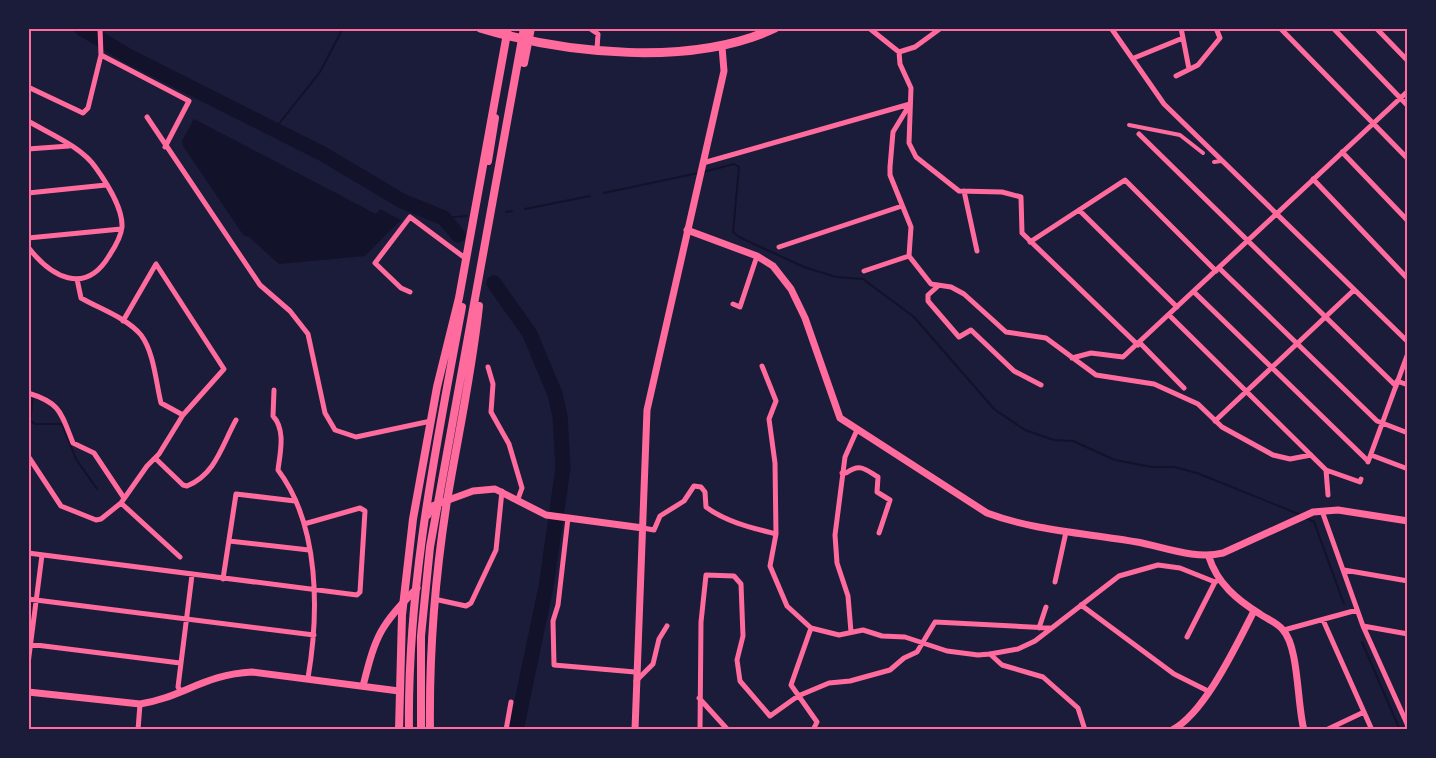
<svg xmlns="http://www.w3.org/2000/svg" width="1436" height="758" font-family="Overpass,sans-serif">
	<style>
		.water { fill: #12122b }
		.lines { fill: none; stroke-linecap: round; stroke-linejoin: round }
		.stream { stroke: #12122b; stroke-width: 2 }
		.river { stroke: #12122b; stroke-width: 15 }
		.pedestrian { stroke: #ff6b9d; stroke-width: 4 }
		.minor { stroke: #ff6b9d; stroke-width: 5 }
		.tertiary { stroke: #ff6b9d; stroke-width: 7 }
		.primary { stroke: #ff6b9d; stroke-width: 8 }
		.trunk { stroke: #ff6b9d; stroke-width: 9 }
		.neatline { fill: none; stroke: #ff6b9d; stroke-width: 2 }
	</style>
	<rect width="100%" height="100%" fill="#1b1b3a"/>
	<path class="water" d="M194,119l182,95 4,-5 21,11 -36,36 -86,8 -30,-27 -5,-1 -61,-90 -1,-5z"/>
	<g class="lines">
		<path class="stream" d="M274,130l46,-58 23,-44
			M703,172l31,-8 5,3 -6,65 6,5 65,30 32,10 27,2 51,38 80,92 31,21 29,10 19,1 42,19 37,7h22l23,6 104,42
			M604,193l94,-20
			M525,209l65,-13
			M506,212l6,-1
			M444,218l23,-2
			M28,396l5,1 -3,23 5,4h27l14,35 21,30
			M1306,518l8,4 30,82
			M1362,642l38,88"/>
		<path class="river" d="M81,28l49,29 193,97 79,47 42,17 14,17
			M494,283l36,51 25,60 5,22 3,52 -17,119 -30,143"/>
		<path class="pedestrian" d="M1129,125l51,10 23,18
			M1214,162l7,-1"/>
		<path class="minor" d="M589,28l9,6 -1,15
			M869,28l30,24 1,12 11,24 -2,55 7,14 43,34 43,1 19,5 1,36 116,112
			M1111,28l53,76 244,238
			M1280,28l128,131
			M1333,28l75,78
			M1376,28l32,33
			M1183,38l6,31
			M899,52l16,-5 26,-19
			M101,55l88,46 -24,46
			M1134,58l49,-20 -2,-10
			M1176,76l22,-11 22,-27 -4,-10
			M28,87l55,26 5,-5 13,-53 -1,-27
			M910,104l-17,28 -3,35v8l21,52 -2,29 22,28 20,3 13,7 42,38 40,6 50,37 58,9 44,20 24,23 51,28 17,4 21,-4
			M147,117l113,168 30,26 18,23 17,79 10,17 21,7 75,-16
			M28,121c22,13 54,26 68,47 10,14 27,41 26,59 -1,10 -7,20 -13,29 -24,40 -58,21 -81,-9
			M1139,134l257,252
			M28,149l41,-3
			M1342,152l66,69
			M703,163l207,-59
			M1313,179l95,100
			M964,191l13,60
			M28,193l78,-8
			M1079,210l98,97
			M28,238l93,-9
			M1030,242l95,-62 91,91
			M779,247l123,-41
			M1219,268l158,153 31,12
			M864,271l45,-15
			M77,279l4,19c19,11 46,20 60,37 13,17 15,48 20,68l22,12
			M937,287l-9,8v6l31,36 12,-7 43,41 27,14
			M410,292l-9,-4 -26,-25 35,-46 55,41
			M1194,292l174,169
			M733,304l7,3 17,-51
			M1169,315l157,155 2,25
			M1140,343l44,45
			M1072,358l19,-5 32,4 285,-266
			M762,366l14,35 -7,18 6,44 1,71 -6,32 17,40 24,22 28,7 24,-5 19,6 23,1 42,14 31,4 12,-1 28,-5 17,-8 84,-65 39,-11 22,3 35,14 4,-2
			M488,367l5,17 -2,28 18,32 13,44 -4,11
			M1397,381l11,4
			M274,390l-1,26c13,14 7,37 5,54 42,56 41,143 30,208
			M28,393c33,10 33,20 45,50l21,10 30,45
			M1215,421l139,-131
			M1371,455l37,14
			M28,456l33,50 35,14 5,-1 20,-16 26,-37 12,-12 24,-39 41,-46 -68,-105 -33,57
			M155,458l28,27 4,1c29,-12 35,-41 49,-66
			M1368,462l40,-109
			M1326,470l34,12 1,-3
			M842,473h4c14,-10 19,-4 32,4l-1,15 13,8 -11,33
			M121,503l59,54
			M1322,511l41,115 45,8
			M568,518l-10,87 -5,16 1,44 81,7
			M643,528l11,2 6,-14 24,-15 10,-15 7,1 4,5 1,15c20,15 47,21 70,27
			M229,541l80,9
			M28,553l329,42 3,-3 5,-81 -5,-3 -56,16
			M1344,570l64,11
			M223,579l13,-85 59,7
			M1055,582l11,-50
			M28,599l286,36
			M434,599l32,7 5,-3 25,-53 6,-59
			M1081,605l93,69 34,17
			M1323,620l49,110
			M1363,626l45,100
			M811,628l-20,57 26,37 -4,8
			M1039,628l7,-21
			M1284,630l73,-20
			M851,632l-3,-36 -11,-33 -2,-28 10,-78 12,-27
			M1187,637l28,-55
			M28,644l152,19
			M990,654l12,11 41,12 35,31 7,22
			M28,664l14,-109
			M636,681l17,-17 6,-25 8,-13
			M180,690l-2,-3 14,-112
			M699,698l29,32
			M138,730l2,-26
			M506,730l5,-28
			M700,730l1,-108 5,-47 28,1 7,8 2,52 -6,24 3,21 30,35 28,-20 31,-13 21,-2 40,-11 14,-12 13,-6 18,-30 115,6
			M1326,730l38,-18"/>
		<path class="tertiary" d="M687,230l70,26 16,10 18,23 14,29 35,100 147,95c48,18 99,20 150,29 27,5 58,18 86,11l90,-41 25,-2 70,11
			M428,515l4,-9 41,-15 22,-2 51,26 97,13
			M1209,557c8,26 28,43 51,57 7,5 18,9 23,16 16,17 14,75 21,100
			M363,686c13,-52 17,-60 54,-98
			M28,692l112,12c41,-6 65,-30 112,-32l147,19
			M635,730l12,-320 77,-339 -2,-24
			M1172,730c33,-17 65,-86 82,-119"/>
		<path class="primary" d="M524,63l7,-35
			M488,161l7,-43
			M399,730l3,-115 11,-96 24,-132 22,-89 49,-270
			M409,730c-2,-144 27,-283 53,-423
			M421,730v-94l9,-89 94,-519
			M430,730c-1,-77 5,-153 17,-229 11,-65 25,-129 32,-195"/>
		<path class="trunk" d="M480,28c86,26 212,39 295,0"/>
	</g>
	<rect width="1436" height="758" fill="none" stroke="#1b1b3a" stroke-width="60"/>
	<rect x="30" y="30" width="1376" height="698" class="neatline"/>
</svg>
